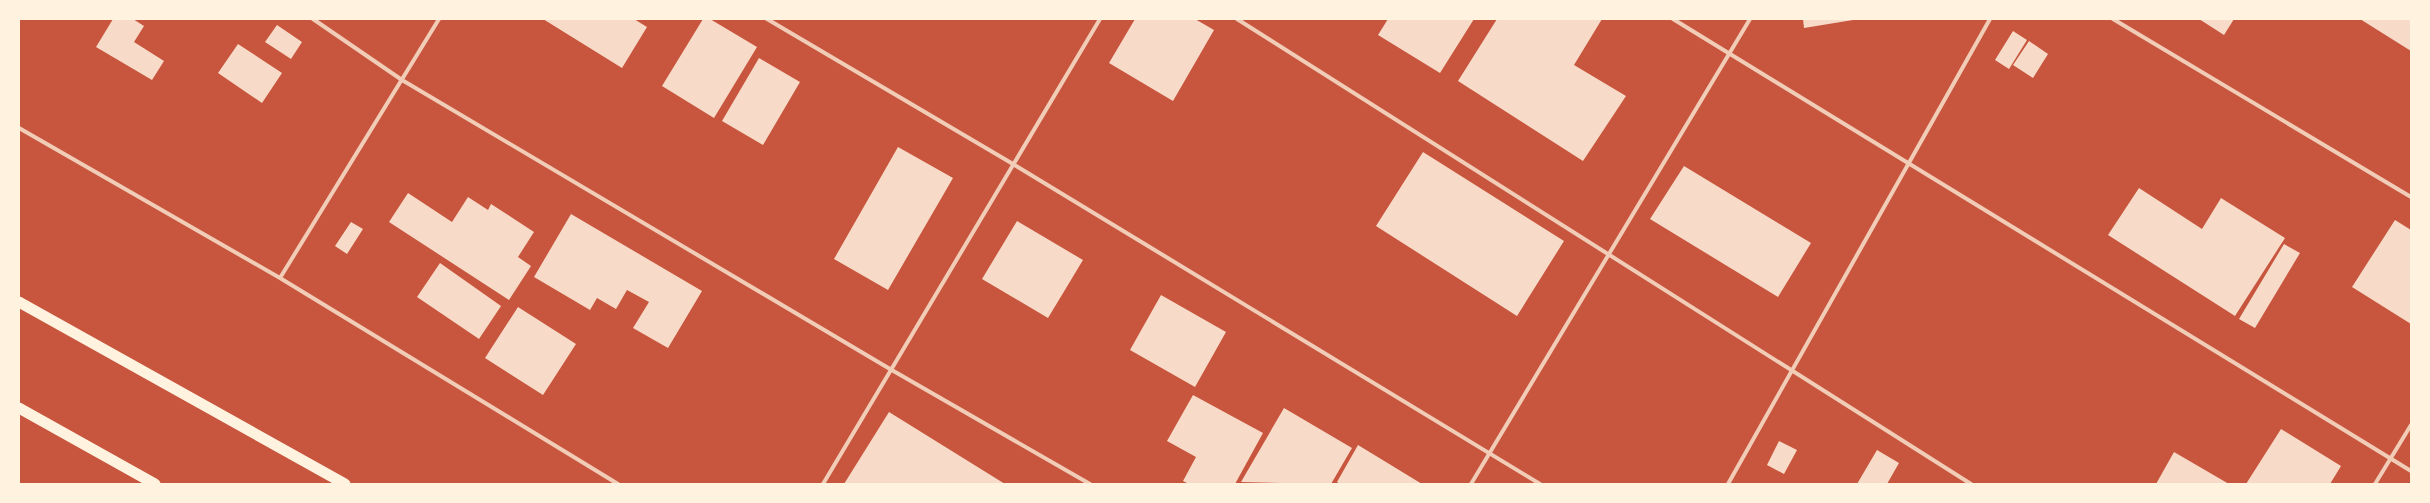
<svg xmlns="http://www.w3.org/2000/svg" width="2430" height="503" font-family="Poppins,sans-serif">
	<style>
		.building { fill: #f7dbc8 }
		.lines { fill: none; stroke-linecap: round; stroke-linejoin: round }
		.minor { stroke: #f1ccb7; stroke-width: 4 }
		.trunk { stroke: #fff3e0; stroke-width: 11 }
	</style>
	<rect width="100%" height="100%" fill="#c8553d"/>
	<path class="building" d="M113,19h20l11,7 -10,16 30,19 -12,19 -56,-33z
		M543,19h91l13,8 -25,41z
		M703,19h7l47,28 -43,71 -52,-32z
		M1135,19h60l19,11 -41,71 -64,-38z
		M1388,19h86l-34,54 -62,-38z
		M1497,19h105l-28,46 52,31 -43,65 -125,-80z
		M1803,19h50v1l-49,8z
		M2199,19h35l-10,16z
		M2360,19h51v32z
		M277,25l25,17 -11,17 -26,-17z
		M2013,31l14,9 -18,29 -14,-9z
		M2029,41l19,13 -15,24 -20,-13z
		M238,44l44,29 -20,30 -44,-30z
		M759,58l41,24 -37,63 -41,-24z
		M898,147l55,31 -65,112 -54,-31z
		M1423,152l141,89 -47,75 -141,-90z
		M1684,166l127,77 -33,54 -128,-78z
		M2139,188l63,41 19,-31 64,40 -50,78 -127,-81z
		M408,193l44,29 16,-25 20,13 3,-6 43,28 -16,25 13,9 -22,34 -120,-78z
		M571,214l131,77 -34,57 -35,-20 16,-26 -22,-12 -11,19 -19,-11 -7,12 -56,-33z
		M2395,220l16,10v94l-59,-37z
		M1017,221l66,39 -35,58 -66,-39z
		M351,222l12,7 -16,25 -12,-8z
		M2284,244l16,9 -45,75 -16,-9z
		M440,263l61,43 -22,33 -62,-42z
		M1161,295l65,37 -31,55 -65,-37z
		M518,307l58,37 -33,51 -58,-37z
		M1193,395l70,38 -28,51h-46l-6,-3 13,-24 -29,-16z
		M1284,408l68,40 -21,36 -90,-2z
		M889,412l116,72h-161z
		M2281,429l60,37 -11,18h-84z
		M1779,441l18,9 -13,24 -17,-9z
		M1358,445l64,39h-82l-3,-2z
		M1877,450l22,13 -12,21h-30z
		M2174,452l55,32h-73z"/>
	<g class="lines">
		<path class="minor" d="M313,19l89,61 488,289 200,115
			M767,19l246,145 527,320
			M1237,19l734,465
			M1673,19l738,452
			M2113,19l298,178
			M19,128l261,150 338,206
			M280,278l159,-259
			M823,484l277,-465
			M1471,484l279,-465
			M1728,484l262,-465
			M2375,484l36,-59"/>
		<path class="trunk" d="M19,302l326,182
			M19,408l136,76"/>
	</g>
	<rect width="2430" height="503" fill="none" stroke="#fff3e0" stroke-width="40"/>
</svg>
